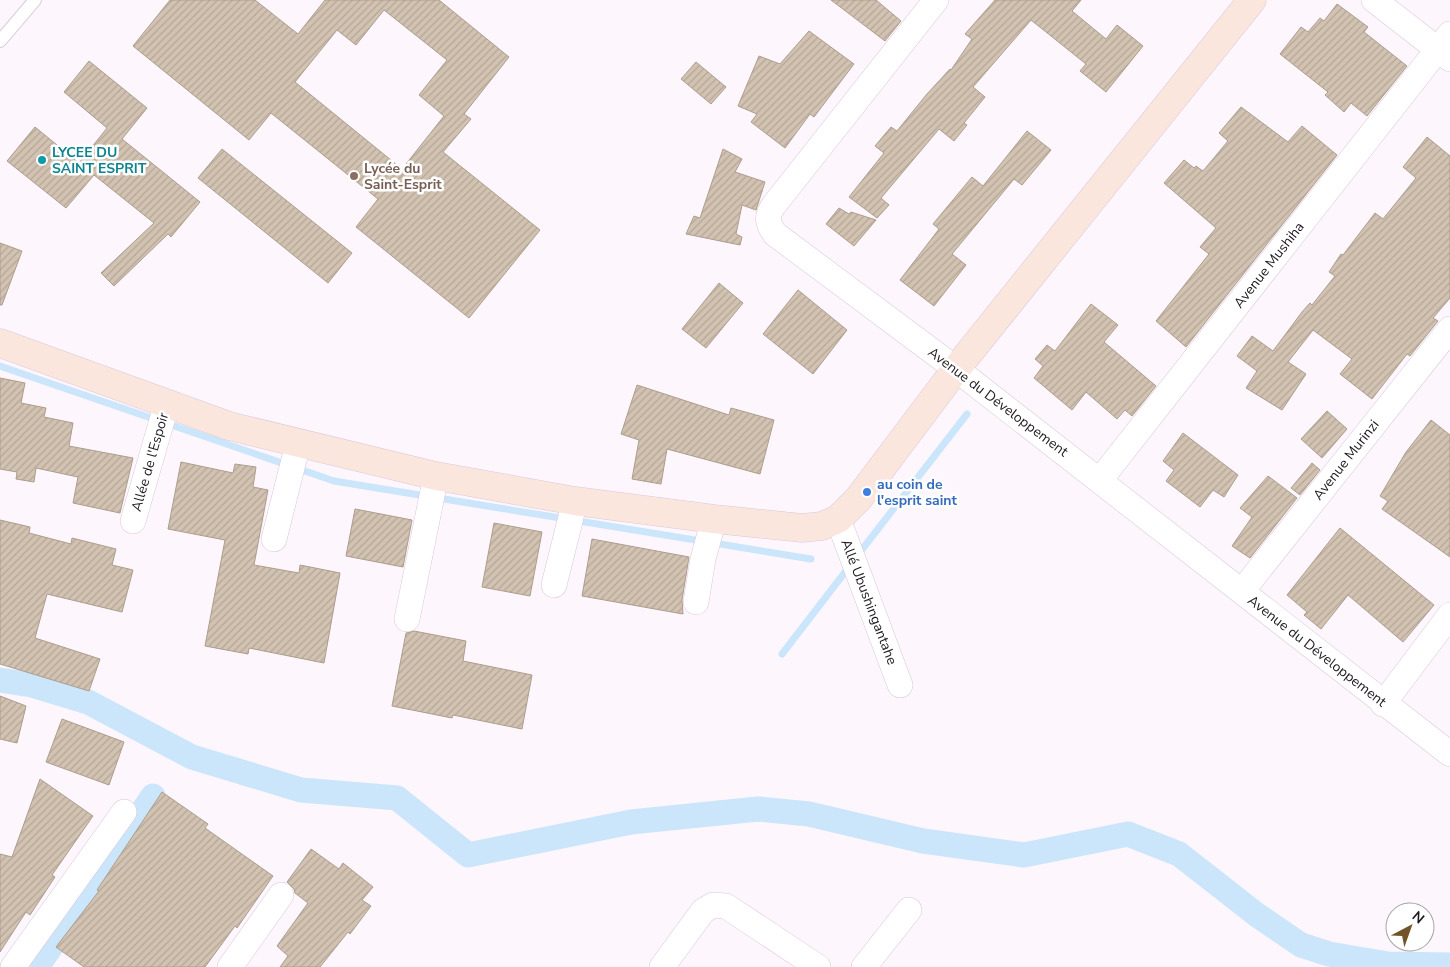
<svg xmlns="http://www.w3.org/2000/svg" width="1450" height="967" font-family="'Nunito Sans',sans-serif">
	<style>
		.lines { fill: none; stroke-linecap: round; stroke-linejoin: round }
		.stream { stroke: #cbe5fb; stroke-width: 7 }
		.canal { stroke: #cbe5fb; stroke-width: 25 }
		.building { fill: url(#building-hatch); stroke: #ac9d8d; fill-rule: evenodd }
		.lane-casing { stroke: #d8c8d9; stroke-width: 14 }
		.street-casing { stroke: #d8c8d9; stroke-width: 26 }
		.secondary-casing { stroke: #d8c8d9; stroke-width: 29 }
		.lane { stroke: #fff; stroke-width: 12 }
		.street { stroke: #fff; stroke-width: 25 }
		.secondary { stroke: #fbe6dd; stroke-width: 28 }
		.culture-dot { fill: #0f9aa8; stroke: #fff; stroke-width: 2 }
		.education-dot { fill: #8d6e63; stroke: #fff; stroke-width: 2 }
		.shop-dot { fill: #3f7fe0; stroke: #fff; stroke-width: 2 }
		.labels { text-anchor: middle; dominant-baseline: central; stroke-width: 5; stroke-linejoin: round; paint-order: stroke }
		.culture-label { font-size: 14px; font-weight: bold; fill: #0d838f; stroke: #fff; text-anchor: start }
		.education-label { font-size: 14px; font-weight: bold; fill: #785e54; stroke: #fff; text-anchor: start }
		.street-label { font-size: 14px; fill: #1e191f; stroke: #fff }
		.shop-label { font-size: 14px; font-weight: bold; fill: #366cbe; stroke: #fff; text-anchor: start }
	</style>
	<defs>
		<pattern id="building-hatch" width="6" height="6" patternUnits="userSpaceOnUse" patternTransform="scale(1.25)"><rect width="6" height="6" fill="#d2c2b1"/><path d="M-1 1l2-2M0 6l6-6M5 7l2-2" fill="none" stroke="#b4a698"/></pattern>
	</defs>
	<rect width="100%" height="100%" fill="#fdf6fd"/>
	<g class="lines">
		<path class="stream" d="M0,366l334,115 477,78
			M857,556l110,-142
			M782,654l67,-87"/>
		<path class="canal" d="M0,680l32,5 56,17 104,55 109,33 96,8 71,57 163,-33 127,-13 51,5 114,27 101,14 104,-21 51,20 78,61 44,30 28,9 59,10 62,1
			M37,967l116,-171"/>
	</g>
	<path class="building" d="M170,0h85l43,34 27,-34h114l70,57 -45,57 7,5 -28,33 97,78 -71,88 -113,-91 22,-28 -107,-86 -22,27 -116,-94zM384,10l63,50 -28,35 25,21 -42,53 -107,-87 42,-52 19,15z
		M831,0h45l25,21 -16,20z
		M995,0h86l-9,11 34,28 11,-14 26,21 -37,46 -26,-21 6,-7 -55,-44 -58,67 12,10 -21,26 3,2 -13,16 -15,-12 -58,69 8,7 -12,13 -28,-21 35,-44 -9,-7 16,-19 6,4 30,-37 23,-25 1,1 21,-31 -7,-5z
		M1337,4l31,23 -4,5 43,34 -40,50 -16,-13 -7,9 -19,-17 3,-3 -48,-38 21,-27 7,5 12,-14 4,3z
		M809,31l45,33 -40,53 -4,-3 -25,34 -34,-26 6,-8 -19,-8 21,-50 21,8z
		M89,61l58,47 -25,31 78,63 -29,35 -3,-3 -54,52 -13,-13 53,-50 -60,-48 -28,33 -59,-47 28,-34 44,36 28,-35 -43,-36z
		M696,62l30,25 -15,17 -30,-25z
		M1241,107l47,35 14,-16 35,29 -151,192 -30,-26 53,-67 -9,-7 16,-19 -52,-45 20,-23 10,8 2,-2 7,5 25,-30 -9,-8z
		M1027,131l24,19 -29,35 -8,-6 -62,75 14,11 -32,41 -34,-26 39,-51 -6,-5 39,-47 11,9z
		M1427,137l23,19v142l-17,20 5,3 -28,35 -3,-2 -35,45 -32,-25 12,-15 -39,-29 -25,32 18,12 -24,36 -36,-22 11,-17 -20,-15 15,-20 21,15 29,-39 8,-9 2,2 23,-29 -6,-4 12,-18 2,1 32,-42 8,6 33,-41 -13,-11z
		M222,149l130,104 -24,30 -130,-105z
		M723,149l19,10 -7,13 30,10 -9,28 -14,-5 -6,29 6,3 -2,8 -54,-11 8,-18 6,2z
		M839,208l10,6 2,-2 25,8 -22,26 -28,-22z
		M0,243l22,8 -20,54h-2z
		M719,283l24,20 -37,45 -24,-19z
		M798,290l49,40 -34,44 -50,-40z
		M1091,304l27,21 -14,17 52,44 -24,30 -7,-6 -8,9 -31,-27 -14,18 -38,-32 9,-12 -8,-7 12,-14 8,6z
		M0,378l25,5 -4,20 25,5 -2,9 29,6 -4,23 64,12 -13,55 -47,-10 5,-26 -42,-9 -2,14 -18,-3 1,-7 -17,-3z
		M637,385l92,30 2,-7 43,12 -14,54 -93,-25 -6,35 -29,-5 7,-39 -18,-6z
		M1327,411l20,18 -25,29 -21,-19z
		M1431,420l19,15v122l-68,-48 6,-8 -8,-5 26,-44z
		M1183,433l55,42 -14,22 -11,-7 -13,17 -34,-26 8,-11 -11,-9z
		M181,462l52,11 2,-9 21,3 -3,20 15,3 -14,75 45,8 1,-8 40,8 -16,90 -75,-15 -1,6 -43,-8 20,-106 -57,-11z
		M1312,463l8,7 -20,25 -9,-7z
		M1268,476l29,22 -47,60 -18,-12 20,-29 -12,-9z
		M355,509l57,11 -9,47 -57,-11z
		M0,520l30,7 -1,6 42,11 1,-6 44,11 -4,16 21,5 -11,42 -75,-18 -12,44 65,21 -11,32 -89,-27z
		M494,523l48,9 -12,64 -48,-9z
		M1340,528l94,77 -31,37 -55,-47 -27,34 -17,-14 3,-3 -20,-17z
		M592,539l97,18 -7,43 1,14 -101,-18z
		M414,631l52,10 -3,20 69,14 -10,54 -69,-14 -1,3 -60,-12 14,-73z
		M0,696l26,10 -9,37 -17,-4z
		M62,719l62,23 -15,43 -63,-23z
		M40,779l53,37 -41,59 3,2 -25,38 -4,-3 -26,40v-98l12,3z
		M162,792l46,32 -3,4 68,48 -36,52 -2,-2 -30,41h-121l-28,-20 43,-56 -2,-1z
		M311,849l28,20 4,-6 30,24 -11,13 9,6 -21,28 -2,-2 -28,35h-40l8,-11 -11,-10 31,-43 -13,-10 -1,-4 -7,-7z"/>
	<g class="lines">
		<defs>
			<path id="lane" d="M0,41l35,-41"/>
			<path id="street" d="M936,0l-162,205c-8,11 -7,18 1,29l181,135 494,385
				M1374,0l76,59
				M1100,480l350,-446
				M838,519l62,166
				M133,521l34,-118
				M274,539l24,-95
				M554,585l21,-84
				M1242,591l208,-262
				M696,602l7,-43 11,-40
				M407,619l29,-143
				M1383,704l67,-89
				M13,967l111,-155
				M230,967l51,-72
				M662,967l41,-56 10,-6 13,1 92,61
				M864,967l45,-57"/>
			<path id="secondary" d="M0,343l229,83 207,50 139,25 139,18 88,9 20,-2 16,-7 21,-21 97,-129 296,-369"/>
		</defs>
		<use href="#lane" class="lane-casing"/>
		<use href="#street" class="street-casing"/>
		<use href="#secondary" class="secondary-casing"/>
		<use href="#lane" class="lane"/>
		<use href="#street" class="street"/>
		<use href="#secondary" class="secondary"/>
	</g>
	<circle class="culture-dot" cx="42" cy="160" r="5"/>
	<circle class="education-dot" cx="354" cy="176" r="5"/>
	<circle class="shop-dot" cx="867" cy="492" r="5"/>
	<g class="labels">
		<g class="culture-label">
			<text x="52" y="152">LYCEE DU<tspan x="52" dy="16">SAINT ESPRIT</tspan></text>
		</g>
		<g class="education-label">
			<text x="364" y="168">Lycée du<tspan x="364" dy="16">Saint-Esprit</tspan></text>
		</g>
		<g class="street-label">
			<text transform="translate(1269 265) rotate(-52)">Avenue Mushiha</text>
			<text transform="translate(998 402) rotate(37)">Avenue du Développement</text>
			<text transform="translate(1346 460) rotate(-52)">Avenue Murinzi</text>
			<text transform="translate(150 462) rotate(-74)">Allée de l'Espoir</text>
			<text transform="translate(869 602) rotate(69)">Allé Ubushingantahe</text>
			<text transform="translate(1317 651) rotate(38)">Avenue du Développement</text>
		</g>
		<g class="shop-label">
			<text x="877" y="484">au coin de<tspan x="877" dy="16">l'esprit saint</tspan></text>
		</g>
	</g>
	<g transform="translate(1410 927) rotate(41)"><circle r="24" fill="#ffffff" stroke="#a5a3a5"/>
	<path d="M0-4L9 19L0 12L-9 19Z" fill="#735429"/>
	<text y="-8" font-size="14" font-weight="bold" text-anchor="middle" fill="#1e191f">N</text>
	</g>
</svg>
